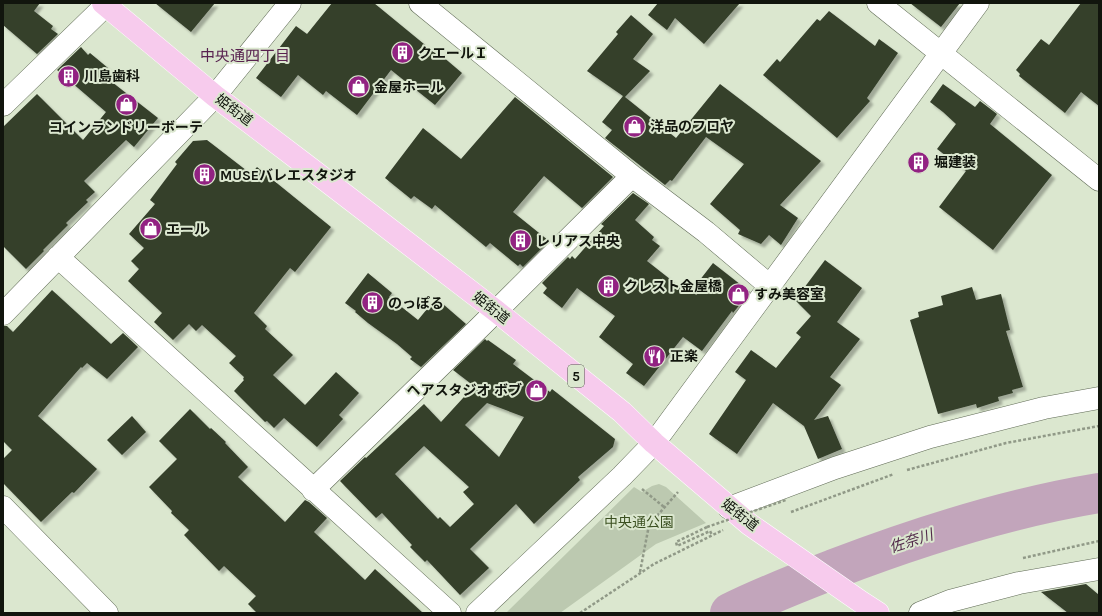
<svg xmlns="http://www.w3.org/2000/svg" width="1102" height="616" font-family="Karla,'Noto Sans JP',sans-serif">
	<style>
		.green { fill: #bcc9b0 }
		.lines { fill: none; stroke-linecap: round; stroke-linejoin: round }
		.river { stroke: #c2a5bb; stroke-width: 40 }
		.building { fill: #353f2c; fill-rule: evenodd; filter: url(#shadow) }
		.minor-casing { stroke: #5f6a55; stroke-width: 23 }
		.major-casing { stroke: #fff; stroke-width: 23 }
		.path { stroke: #909987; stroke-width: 2.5; stroke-dasharray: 3 2; stroke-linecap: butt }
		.minor { stroke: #fff; stroke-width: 22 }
		.major { stroke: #f7cbed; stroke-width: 22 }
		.path-bridge { stroke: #909987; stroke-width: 2.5; stroke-dasharray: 3 2; stroke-linecap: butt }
		.labels { text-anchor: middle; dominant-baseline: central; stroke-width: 4; stroke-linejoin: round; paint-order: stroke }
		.shield { fill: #dbe7cf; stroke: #4e5447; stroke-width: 1 }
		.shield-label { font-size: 13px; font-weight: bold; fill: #11150d }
		.poi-label { font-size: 14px; font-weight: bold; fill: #11150d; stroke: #dbe7cf; text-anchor: start }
		.street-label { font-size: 14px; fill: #11150d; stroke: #dbe7cf }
		.park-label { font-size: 14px; fill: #3b5021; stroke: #dbe7cf }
		.neighbourhood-label { font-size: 15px; fill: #58224f; stroke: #dbe7cf }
		.water-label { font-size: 15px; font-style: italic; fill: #532b4b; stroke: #dbe7cf }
	</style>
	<defs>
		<filter id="shadow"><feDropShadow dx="3.5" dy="3.5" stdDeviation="1" flood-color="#0004"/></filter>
	</defs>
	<rect width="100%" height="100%" fill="#dbe7cf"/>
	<path class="green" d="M659,484l7,3 40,36 -50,21 -96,69h-54l128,-126 8,5 10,-6z"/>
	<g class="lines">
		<path class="river" d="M730,613c34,-17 68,-30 104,-44 86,-33 174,-61 265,-76"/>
	</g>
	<path class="building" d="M3,3h37l-6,8 19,15 -2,3 7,5 -21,20 -34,-29z
		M155,3h60l-24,29z
		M332,3h42l67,55 1,-2 20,17 -27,32 -44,-35 -34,45 -31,-24 -3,4 -25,-20 -17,22 -25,-19 40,-52 11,8z
		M658,3h82l-36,41 -29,-26 -8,12 -19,-15z
		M910,3h50l-19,24z
		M1081,3h18v103l-18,-14 -16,21 -46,-37 1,-2 -4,-4 25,-31 8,6z
		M829,11l46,35 4,-7 19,14 -31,45 3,3 -33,37 -74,-63 14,-16 3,3 37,-43 3,2z
		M631,15l22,19 -20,25 17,12 -25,26 51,41 44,-54 101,77 -41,44 18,13 -17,27 -12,-10 -8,9 -23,-10 2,-4 -30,-26 34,-40 -38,-27 -34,44 -2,-1 -5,5 -60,-47 7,-8 -10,-8 21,-26 -36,-25 31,-37 -2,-2z
		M81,47l7,8 2,-2 18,15 -5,7 55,43 -24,29 -8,-7 -42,41 11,11 -9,8 2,2 -22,21 2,2 -25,25 1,1 -18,18 -23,-23v-119l34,-33 46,46 23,-28 -49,-42z
		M943,84l32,23 5,-6 17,13 -7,10 62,51 -59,75 -54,-43 27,-36 -29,-22 19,-25 -13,-12 -13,-10z
		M515,97l98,80 -31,31 -38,-32 -31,36 36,29 -26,26 -3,-3 -2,2 -28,-23 -4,4 -51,-42 -3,4 -18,-13 -3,3 -26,-21 38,-50 38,31z
		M207,140l44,34 6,-7 74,60 -36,45 -5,-4 -36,45 13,13 -2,3 28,26 -20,20 32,30 31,-33 23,21 -20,22 4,4 -26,28 -33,-29 -10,10 -7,-7 -2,1 -31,-31 10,-11 -1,-1 1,-2 -15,-14 7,-7 -34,-31 -6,6 -7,-7 -16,16 -19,-18 8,-9 -34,-32 11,-12 -8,-8 13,-13 -15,-14 26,-30 -5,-4 27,-36 -2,-2 18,-21z
		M633,193l16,11 -14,16 19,17 -2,3 8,6 -13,15 42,33 24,-31 37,29 -17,21 -1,-2 -30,40 -19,-14 -39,49 -18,-13 7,-9 -34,-27 16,-21 -38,-28 -15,20 -19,-15 4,-5 -5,-5 26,-26 2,2 2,-3 3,3 29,-33 -3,-2z
		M825,260l37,28 -25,34 23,17 -30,38 11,8 -27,35 14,-4 14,33 -24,10 -14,-33 -31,-23 -36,51 -28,-20 37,-54 -11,-8 16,-22 25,18 25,-31 -5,-4 15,-17 -16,-16z
		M368,273l24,20 -3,4 29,23 18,-22 30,26 -45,43 -11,-8 2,-2 -15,-13 -29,-21 -13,-11 1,-1 -11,-8z
		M972,287l4,13 25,-6 9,36 -4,1 17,56 -11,3 1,3 -15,4 1,4 -22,7 -1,-4 -38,10 -28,-94 9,-3 -1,-5 25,-7 -2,-9z
		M52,290l59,54 12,-11 15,14 -31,32 -20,-16 -5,5 -1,-1 -43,49 59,53 -23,24 -2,-1 -31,30 -38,-39v-24l9,-9 -9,-9v-115h4l6,6z
		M485,339l2,2 1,-1 28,20 -3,4 37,28 2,-3 63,50 -2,8 -35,30 2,3 -46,44 -18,-20 -46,45 19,19 -29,27 -33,-35 -2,2 -15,-15 2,-2 -30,-32 -6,5 -36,-37 25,-24 1,1 58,-54 17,18 33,-36 -21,-16zM487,403l37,14 -25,40 -34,-32zM424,446l45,41 -6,5 11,12 -24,23 -10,-10 -2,2 -43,-45z
		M190,409l20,20 1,-1 15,14 -1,1 23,24 -10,10 47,45 20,-22 4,2 18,16 -13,14 51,48 10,-11 48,44h-166l-9,-9 8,-8 -32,-30 -5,5 -35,-36 5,-5 -18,-17 1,-2 -23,-24 28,-28 -18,-18z
		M132,416l14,16 -24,23 -15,-15z
		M1086,584l13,11v18h-31l-27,-21z"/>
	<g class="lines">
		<defs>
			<path id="minor" d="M420,3l212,173 74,56 64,54
				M878,3l221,177
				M3,105l103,-100
				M58,257l392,356
				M3,314l212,-218 75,-93
				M313,490l166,-162 153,-152
				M3,507l104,106
				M729,508l106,-40 95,-31 114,-29 55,-10
				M477,613l145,-137 32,-33 324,-440
				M920,613l30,-12 69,-18 80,-14"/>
			<path id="major" d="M103,3l112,93 100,76 181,139 126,101 32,31 95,81 112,78 17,11"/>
		</defs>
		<use href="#minor" class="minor-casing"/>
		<use href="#major" class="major-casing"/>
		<path class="path" d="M907,470l99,-27 93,-17
			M642,489l22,18
			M791,512l103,-38
			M707,527l-31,15 1,4 33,-15 2,4
			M1023,558l76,-17
			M640,572l9,-47 29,-33
			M580,613l74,-49 69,-34"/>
		<use href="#minor" class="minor"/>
		<use href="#major" class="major"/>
		<path class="path-bridge" d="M707,527l79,-27"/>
	</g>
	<defs>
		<symbol id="building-disc" viewBox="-11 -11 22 22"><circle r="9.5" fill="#922282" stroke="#dbe7cf"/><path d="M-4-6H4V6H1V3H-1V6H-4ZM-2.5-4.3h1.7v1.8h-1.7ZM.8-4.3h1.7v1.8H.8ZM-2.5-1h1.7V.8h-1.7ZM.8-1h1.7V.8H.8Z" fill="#fff"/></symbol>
		<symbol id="shop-disc" viewBox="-11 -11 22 22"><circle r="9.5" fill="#922282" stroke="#dbe7cf"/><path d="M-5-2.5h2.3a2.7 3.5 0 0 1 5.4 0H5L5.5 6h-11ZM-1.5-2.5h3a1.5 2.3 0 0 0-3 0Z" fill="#fff"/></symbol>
		<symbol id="restaurant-disc" viewBox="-11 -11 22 22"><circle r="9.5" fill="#922282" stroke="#dbe7cf"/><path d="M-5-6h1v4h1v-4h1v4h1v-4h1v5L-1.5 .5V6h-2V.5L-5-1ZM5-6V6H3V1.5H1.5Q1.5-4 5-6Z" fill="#fff"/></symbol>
	</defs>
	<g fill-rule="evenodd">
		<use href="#building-disc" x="390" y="40" width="25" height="25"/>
		<use href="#building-disc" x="56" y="64" width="25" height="25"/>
		<use href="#shop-disc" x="346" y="74" width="25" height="25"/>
		<use href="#shop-disc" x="114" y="92" width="25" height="25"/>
		<use href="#shop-disc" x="622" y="114" width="25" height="25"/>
		<use href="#building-disc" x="906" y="150" width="25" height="25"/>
		<use href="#building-disc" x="192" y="162" width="25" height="25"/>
		<use href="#shop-disc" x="138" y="216" width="25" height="25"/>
		<use href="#building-disc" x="508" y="228" width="25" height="25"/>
		<use href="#building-disc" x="596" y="274" width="25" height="25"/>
		<use href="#shop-disc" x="726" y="282" width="25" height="25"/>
		<use href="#building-disc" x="360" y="290" width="25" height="25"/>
		<use href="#restaurant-disc" x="642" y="344" width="25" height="25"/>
		<use href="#shop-disc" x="524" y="378" width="25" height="25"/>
	</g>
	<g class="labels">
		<rect class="shield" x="568" y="365" width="16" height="22" rx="3"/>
		<g class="shield-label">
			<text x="576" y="376">5</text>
		</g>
		<g class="poi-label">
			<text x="418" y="53">クエールＩ</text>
			<text x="84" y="76">川島歯科</text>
			<text x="374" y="87">金屋ホール</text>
			<text x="650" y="126">洋品のフロヤ</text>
			<text x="126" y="127" text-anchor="middle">コインランドリーボーテ</text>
			<text x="934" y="162">堀建装</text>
			<text x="220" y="175">MUSEバレエスタジオ</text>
			<text x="166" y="229">エール</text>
			<text x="536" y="241">レリアス中央</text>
			<text x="624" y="286">クレスト金屋橋</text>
			<text x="754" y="294">すみ美容室</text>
			<text x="388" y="303">のっぽる</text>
			<text x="670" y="356">正楽</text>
			<text x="522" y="390" text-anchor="end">ヘアスタジオ ボブ</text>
		</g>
		<g class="street-label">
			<text transform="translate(234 110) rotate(37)">姫街道</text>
			<text transform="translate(491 308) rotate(38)">姫街道</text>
			<text transform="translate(740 515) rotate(38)">姫街道</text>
		</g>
		<g class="park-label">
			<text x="639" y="522">中央通公園</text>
		</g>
		<g class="neighbourhood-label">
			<text x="245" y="56">中央通四丁目</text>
		</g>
		<g class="water-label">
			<text transform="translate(911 541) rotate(-18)">佐奈川</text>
		</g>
	</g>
	<rect width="1102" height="616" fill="none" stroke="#11150d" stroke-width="8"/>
</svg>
